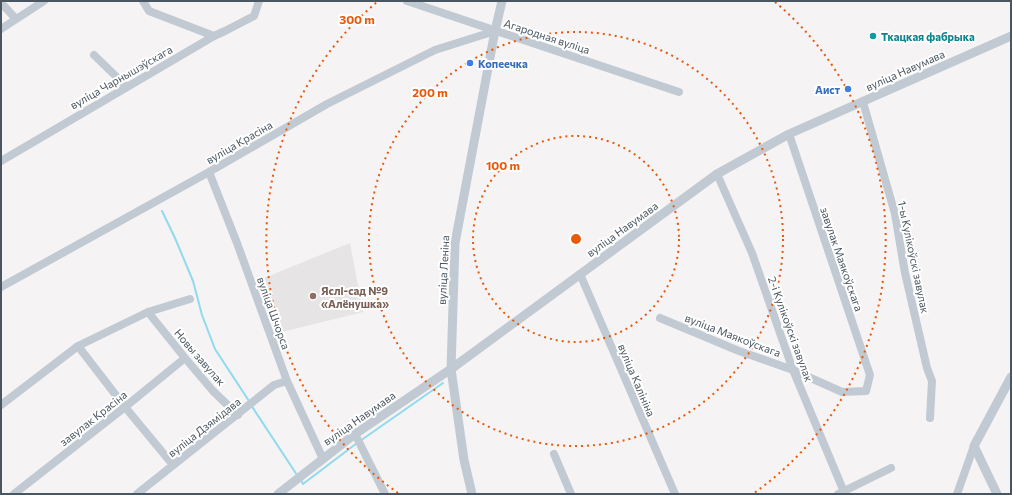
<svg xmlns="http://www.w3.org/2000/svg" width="1012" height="495" font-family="Commissioner,sans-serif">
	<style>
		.education { fill: #e6e4e5 }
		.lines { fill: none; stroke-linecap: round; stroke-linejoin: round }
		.stream { stroke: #90daee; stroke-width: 2 }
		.minor { stroke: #c1cad2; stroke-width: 8 }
		.tertiary { stroke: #c1cad2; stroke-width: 9 }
		.ring { fill: none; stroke: #e8590c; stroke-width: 2; stroke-dasharray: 2 4 }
		.culture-dot { fill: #0f9aa8; stroke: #fff; stroke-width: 1.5 }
		.shop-dot { fill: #3f7fe0; stroke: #fff; stroke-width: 1.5 }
		.education-dot { fill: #8d6e63; stroke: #fff; stroke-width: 1.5 }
		.labels { text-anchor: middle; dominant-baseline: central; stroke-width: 4; stroke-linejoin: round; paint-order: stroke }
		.street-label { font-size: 11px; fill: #4a5661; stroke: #fff }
		.culture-label { font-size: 11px; font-weight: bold; fill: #0d838f; stroke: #fff; text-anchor: start }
		.shop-label { font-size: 11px; font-weight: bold; fill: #366cbe; stroke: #fff; text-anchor: start }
		.education-label { font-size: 11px; font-weight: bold; fill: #785e54; stroke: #fff; text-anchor: start }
		.centre { fill: #e8590c; stroke: #fff; stroke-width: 2 }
		.ring-label { font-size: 12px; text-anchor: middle; font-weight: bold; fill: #e8590c; stroke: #fff; stroke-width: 4; stroke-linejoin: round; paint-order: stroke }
	</style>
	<rect width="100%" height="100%" fill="#f5f3f3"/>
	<path class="education" d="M350,243l13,69 -81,20 -23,-52z"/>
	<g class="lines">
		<path class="stream" d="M162,211l13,27 18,43 9,34 13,34 34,52
			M251,405l46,70
			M360,441l83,-58
			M301,480l2,4 54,-41"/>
		<path class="minor" d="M143,1l6,10 65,25
			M407,1l272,91
			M4,6l12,13
			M1,29l43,-28
			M94,55l33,32
			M863,102l32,112 10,59 22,95 5,13 -2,37
			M1,161l213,-125 11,-5 29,-15 5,-15
			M209,172l28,71 50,138 36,78
			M717,174l35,79 41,117 51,122
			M580,274l95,220
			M1,287l208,-115 118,-68 108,-54 60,-19
			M148,312l37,46 28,33 25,24
			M660,318l79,33 54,19 49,22 24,-1 4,-16 -81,-241
			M78,346l47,61 48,58
			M1,405l77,-59 70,-34 42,-13
			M355,434l30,60
			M554,454l17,40
			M14,494l111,-87 60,-49
			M137,494l137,-109 13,-4
			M838,494l53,-26
			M957,494l17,-48"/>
		<path class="tertiary" d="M278,494l77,-60 96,-65 266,-195 72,-40 222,-98
			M472,494l-8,-34 -13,-91 4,-126 40,-212 7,-30
			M997,494l-23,-48 37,-69"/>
	</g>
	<g class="ring">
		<circle cx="576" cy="239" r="103"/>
		<circle cx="576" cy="239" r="207"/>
		<path d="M398 493A310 310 0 0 1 377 2M775 2A310 310 0 0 1 754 493"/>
	</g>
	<circle class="culture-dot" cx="873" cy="36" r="4"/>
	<g class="shop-dot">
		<circle cx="470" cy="63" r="4"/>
		<circle cx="848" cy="89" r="4"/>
	</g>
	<circle class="education-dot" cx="313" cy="296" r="4"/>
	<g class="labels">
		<g class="street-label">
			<text transform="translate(547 36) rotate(18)">Агародная вуліца</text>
			<text transform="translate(905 70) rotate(-24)">вуліца Навумава</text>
			<text transform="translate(121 77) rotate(-30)">вуліца Чарнышэўскага</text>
			<text transform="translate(239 142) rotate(-30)">вуліца Красіна</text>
			<text transform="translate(622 229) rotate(-36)">вуліца Навумава</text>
			<text transform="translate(914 257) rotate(78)">1-ы Кулікоўскі завулак</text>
			<text transform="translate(842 259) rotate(71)">завулак Маякоўскага</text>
			<text transform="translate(443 270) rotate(-87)">вуліца Леніна</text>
			<text transform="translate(274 313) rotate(70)">вуліца Шчорса</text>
			<text transform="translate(791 329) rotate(70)">2-і Кулікоўскі завулак</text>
			<text transform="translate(733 335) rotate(21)">вуліца Маякоўскага</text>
			<text transform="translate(200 357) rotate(49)">Новы завулак</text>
			<text transform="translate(637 380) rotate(67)">вуліца Калініна</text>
			<text transform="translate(93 418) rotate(-38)">завулак Красіна</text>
			<text transform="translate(359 418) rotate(-35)">вуліца Навумава</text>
			<text transform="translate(204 427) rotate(-38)">вуліца Дзямідава</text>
		</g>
		<g class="culture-label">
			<text x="881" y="36">Ткацкая фабрыка</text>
		</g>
		<g class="shop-label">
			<text x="478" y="63">Копеечка</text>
			<text x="840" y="89" text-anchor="end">Аист</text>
		</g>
		<g class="education-label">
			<text x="321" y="290">Яслі-сад №9<tspan x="321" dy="13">«Алёнушка»</tspan></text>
		</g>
	</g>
	<circle cx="576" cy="239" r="6" class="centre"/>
	<g class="ring-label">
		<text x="357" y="24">300 m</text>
		<text x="430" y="97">200 m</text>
		<text x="503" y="170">100 m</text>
	</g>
	<rect width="1012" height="495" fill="none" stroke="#4a5661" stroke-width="4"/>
</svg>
